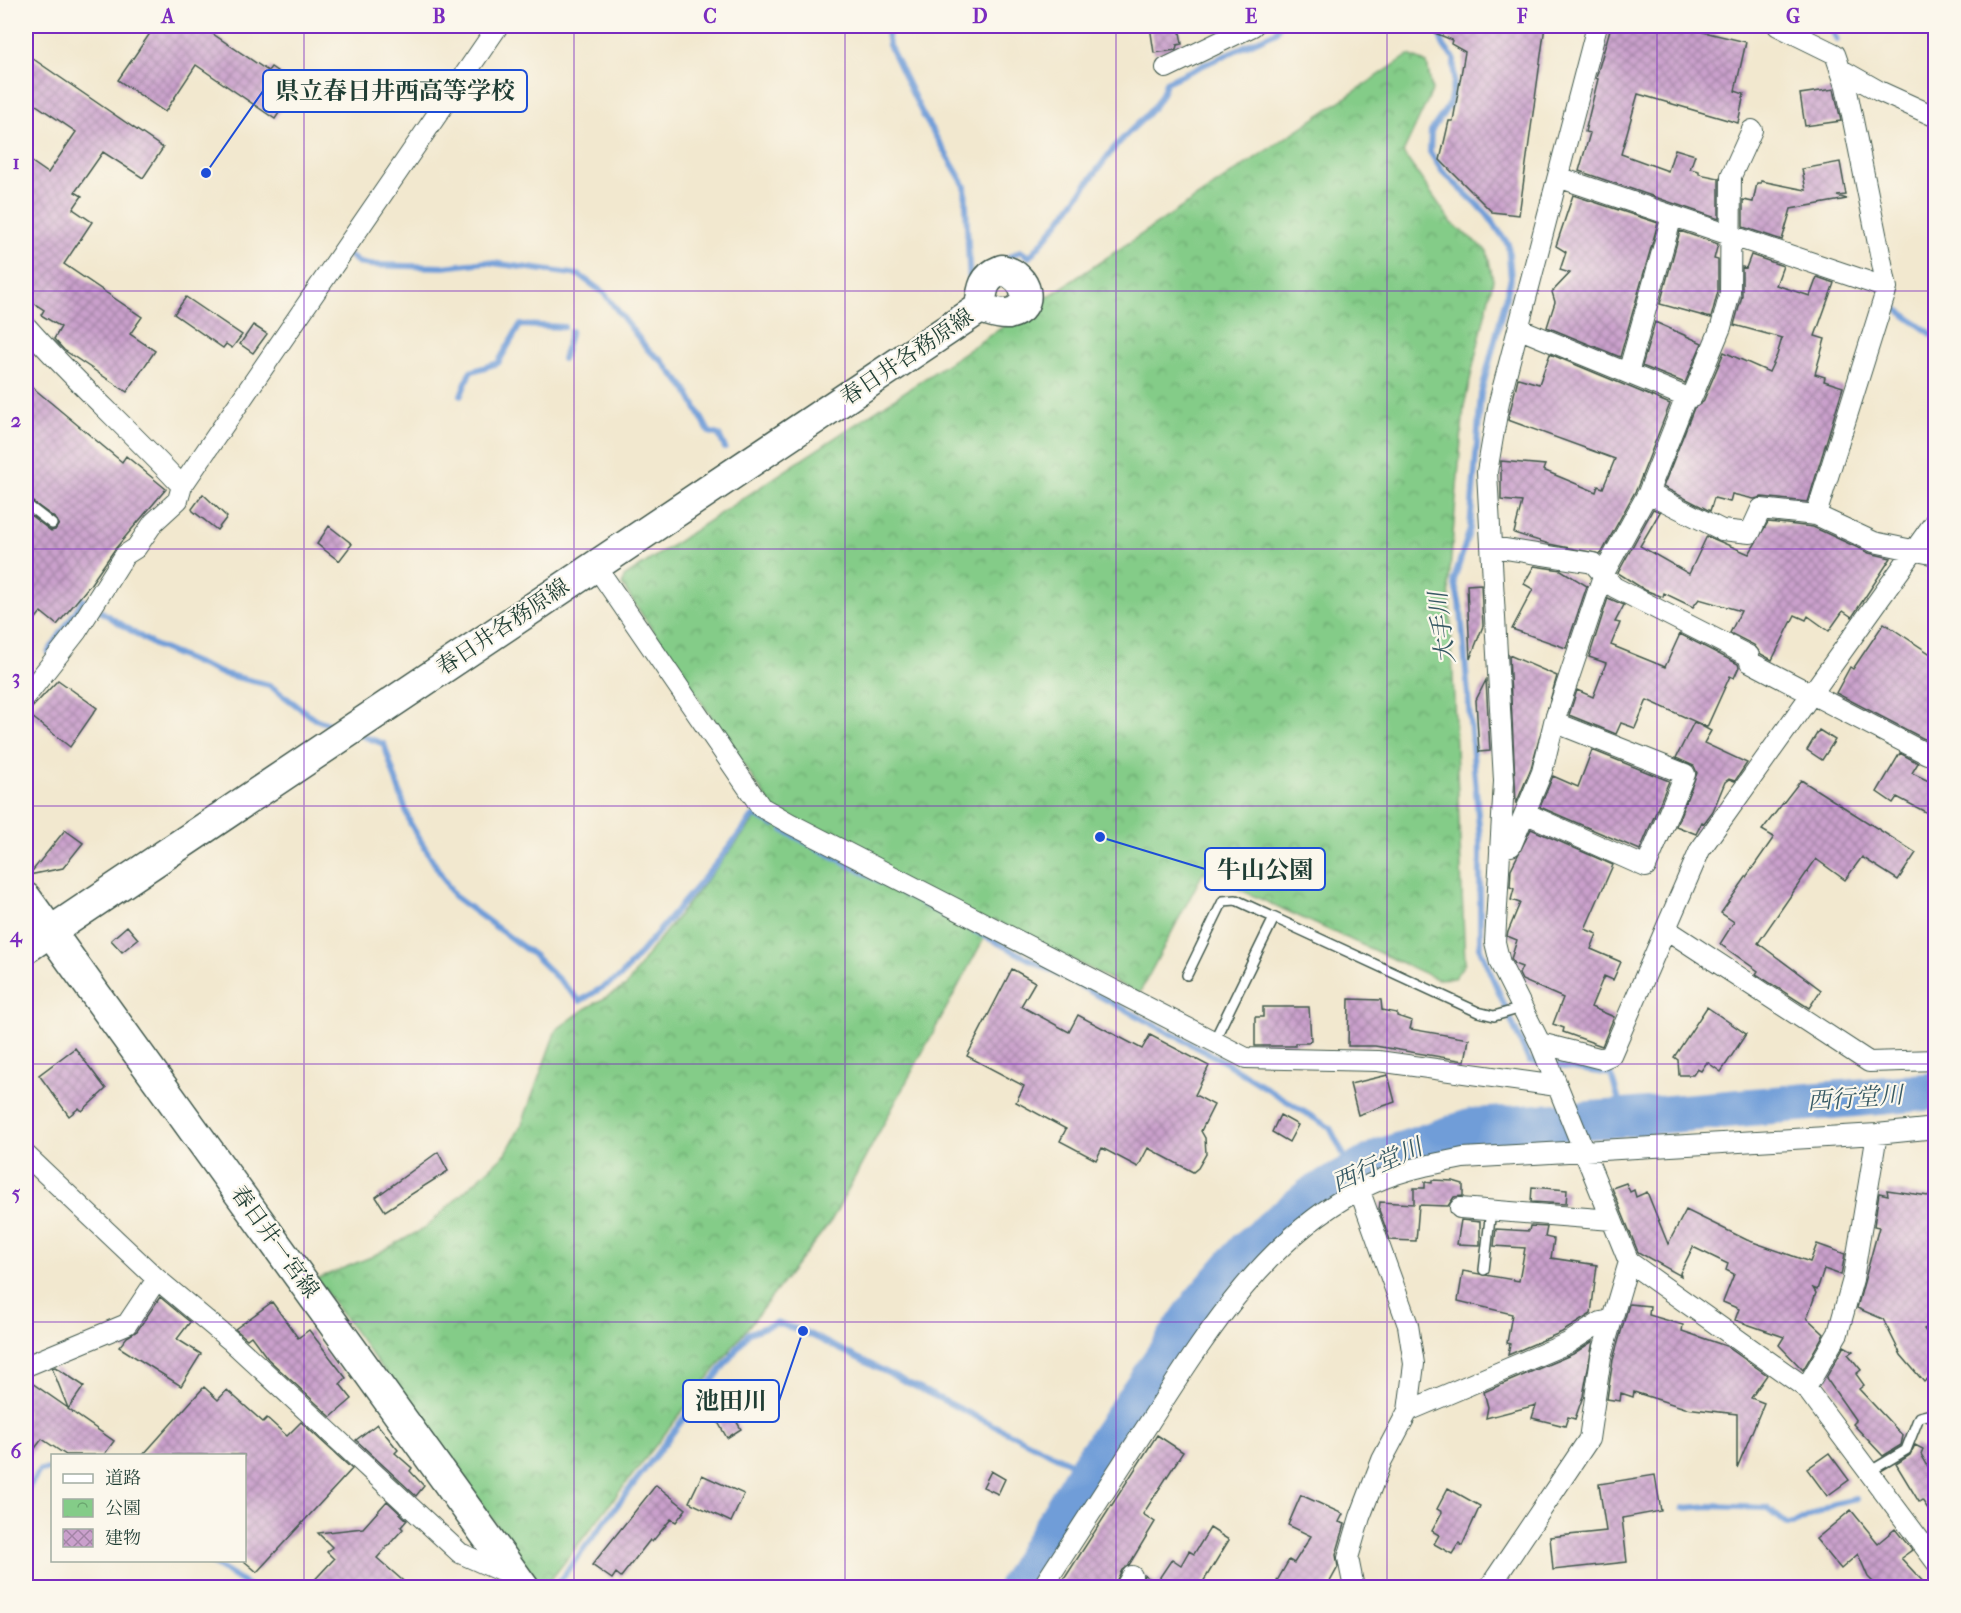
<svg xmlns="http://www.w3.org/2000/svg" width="1961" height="1613" font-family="'IM FELL French Canon','Noto Serif JP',serif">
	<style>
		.park { fill: url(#park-crowns); stroke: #52845e; stroke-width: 1.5 }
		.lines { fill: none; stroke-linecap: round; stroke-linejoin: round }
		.stream { stroke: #6f9dd8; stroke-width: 6 }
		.river { stroke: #6f9dd8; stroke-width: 38 }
		.building { fill: url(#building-cross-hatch) }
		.lane-casing { stroke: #3f574b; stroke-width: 12 }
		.street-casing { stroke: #3f574b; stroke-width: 22 }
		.primary-casing { stroke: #3f574b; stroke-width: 33 }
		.lane { stroke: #fff; stroke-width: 9 }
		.street { stroke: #fff; stroke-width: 20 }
		.primary { stroke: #fff; stroke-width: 30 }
		.grid { fill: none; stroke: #7b2cbf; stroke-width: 1.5; stroke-opacity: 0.55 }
		.labels { text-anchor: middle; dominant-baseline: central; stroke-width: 4.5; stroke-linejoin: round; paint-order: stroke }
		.street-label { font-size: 22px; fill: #1f3d34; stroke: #fbf7ec }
		.water-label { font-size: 24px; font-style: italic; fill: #375a65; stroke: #fbf7ec }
		.leader { fill: none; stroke: #1d4ed8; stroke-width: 2 }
		.callout-dot { fill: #1d4ed8; stroke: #fbf7ec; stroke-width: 2 }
		.callout { fill: #fbf7ec; stroke: #1d4ed8; stroke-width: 2 }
		.callout-label { font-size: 24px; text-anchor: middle; font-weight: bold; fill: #1f3d34 }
		.neatline { fill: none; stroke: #7b2cbf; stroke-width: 2 }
		.grid-label { font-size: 20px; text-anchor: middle; font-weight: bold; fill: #7b2cbf }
	</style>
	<defs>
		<pattern id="park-crowns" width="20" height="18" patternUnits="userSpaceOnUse" patternTransform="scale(1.5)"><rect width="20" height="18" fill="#84cc88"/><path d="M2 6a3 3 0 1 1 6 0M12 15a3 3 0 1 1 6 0" fill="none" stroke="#6ba770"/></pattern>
		<pattern id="building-cross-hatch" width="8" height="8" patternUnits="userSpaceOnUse" patternTransform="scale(1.5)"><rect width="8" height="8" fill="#caa0cc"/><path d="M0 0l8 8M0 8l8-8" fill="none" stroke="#a384a6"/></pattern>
	</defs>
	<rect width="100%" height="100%" fill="#fbf7ec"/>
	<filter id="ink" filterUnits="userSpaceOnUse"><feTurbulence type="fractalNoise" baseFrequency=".0167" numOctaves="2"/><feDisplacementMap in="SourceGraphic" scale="12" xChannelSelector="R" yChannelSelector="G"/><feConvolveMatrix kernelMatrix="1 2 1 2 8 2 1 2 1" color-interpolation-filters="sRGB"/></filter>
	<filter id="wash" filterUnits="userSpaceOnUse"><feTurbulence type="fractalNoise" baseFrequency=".008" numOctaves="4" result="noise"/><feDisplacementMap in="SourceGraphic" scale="24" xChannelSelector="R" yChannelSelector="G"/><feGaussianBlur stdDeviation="1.35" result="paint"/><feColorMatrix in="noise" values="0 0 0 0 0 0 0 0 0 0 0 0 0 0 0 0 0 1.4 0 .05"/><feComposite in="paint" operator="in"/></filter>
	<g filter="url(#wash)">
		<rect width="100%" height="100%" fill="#f2e8cf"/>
		<path class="park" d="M1409,55l18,8 5,28 -29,62 49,70 35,28 6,29 -29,126 -15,175 16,382 -11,15 -17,1 -234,-106 -64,121 -145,-74 -163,301 -282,361 -9,2 -224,-305 55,-22 54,-29 81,-75 16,-29 34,-94 29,-21 41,-23 25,-36 118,-148 -147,-217 2,-8 421,-278z"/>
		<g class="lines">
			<path class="stream" d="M886,26l3,19 34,70 42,71 5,99
				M1442,26c-4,14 2,22 12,32v25l-5,22 -18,26 -1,21 12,19 44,42 22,31 3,34 -30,116 -11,135 -16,51 7,31 19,228v110l49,112 14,2
				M1830,26l7,14
				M350,256l9,7 10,2 74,2 43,-5 93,13 25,18 44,57 13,10 25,29 23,43 10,3 6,13
				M1003,261l17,-10 9,6c33,-35 57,-74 86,-110 18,-22 45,-37 51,-65l110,-50 3,-6
				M1895,308l41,29
				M563,359l8,-28
				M461,395l9,-23 28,-9 22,-38 44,2
				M48,653l35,-53 71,45 66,28 49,12 46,34 22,8
				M360,735l24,9 26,79 44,73 81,60 45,45 40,-24 96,-113 38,-49 20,10
				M783,830l440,231 107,67 23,45
				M1553,1065l58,9 13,44
				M26,1492l14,-22 12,-1
				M1683,1508l26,-2 58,2 20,16h7l40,-20 22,-5
				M207,1560l45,28
				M554,1588l195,-255 27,-10 27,8 283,140"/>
			<path class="river" d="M1016,1588l70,-117 113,-166 49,-57 63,-52 71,-39 91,-30 151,-9 312,-27"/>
		</g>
		<g id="blocks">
			<path class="building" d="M155,26h46l67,45 3,-4 25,17 -1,5 -20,30 -79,-54 -31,47 -47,-32z
				M1150,26h29l3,18 -5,1 -1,5 -22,3z
				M1418,26h127l-26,189 -27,-3 -52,-52 9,-39h4l12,-69 -14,-8 1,-4z
				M1611,26h81l-1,3 55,13 -11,49 9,3 -6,29 -100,-29 -17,60 47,17 7,-22 20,6 -5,14 9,2v3l20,4v41l-140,-48 11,-38 -5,-1 13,-53 -2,-1z
				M26,54l137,94 -20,30 -40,-26 -28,40 7,4 -9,13 19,13 -28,42 78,53 -12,17 25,17 -28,41 -63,-42 -10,-11 7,-12 -20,-12 3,-5 -18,-12v-140l22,15 28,-41 -50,-34z
				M1834,89l7,32 -36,5 -5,-32z
				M1840,162l6,33 -9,1 10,3 -56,10 -9,31 -39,-13v-27l10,2 4,-19h4v-2l45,9 -4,-21z
				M1573,195l85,28 -38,134 -73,-30 8,-25 -3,-10 18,-19 -10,-3 6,-18 -10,-6z
				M1680,231l38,13 -4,15 4,1v31l-7,27 -51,-14z
				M1751,255l32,11 -7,19 34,11 7,-19 17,6 -19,53 10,3 -10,35 10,3 -1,4 19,6 -35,115 -46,-5 -8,2 -22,-5 -2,8 -16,-4 -4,13 -47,-24 31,-79 9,-6 21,-50 45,20 8,-17 5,-17 -48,-13 8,-29v-29l4,1z
				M186,297l56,38 -10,13 -6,-4 -3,4 -49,-34z
				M1655,322l47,21 -17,40 -43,-17z
				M253,325l14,9 -14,19 -13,-9z
				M1550,354l120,50 -33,84 -36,66 -52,-10 -35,-11 8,-31 -21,-2v-39l44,4 -2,5 53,22 2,-6 5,2 12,-29 -107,-39 10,-42 21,6z
				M26,382l96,80 4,-6 40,33 -51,60 -25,36 -33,40 -16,-13 -15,19v-119l25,19 4,-1 4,-6 -3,-5 -30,-22z
				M203,494l24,23 -10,13 -24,-19 -1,-2z
				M1653,509l7,3 -20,34 49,28 18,-38 42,18 19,-32 45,5 56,26 22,5 -39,59 -9,-6 -14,20 -21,-15 -2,4 -11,-5 -23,45 -11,-6 -7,-9 -24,-12 11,-22 -42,-12 -6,8 -29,-14 -1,4 -18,-7 -27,-17z
				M329,526l23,18 -13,17 -22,-17z
				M1534,566l27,4 26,16 -21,62 -54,-19 21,-40 -9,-5z
				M1481,584l2,42 -13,33 -3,-74z
				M1608,598l16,7 -9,17 5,1 -9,22 54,22 15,-33 58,30 1,3 -5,11 -4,-2 -23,51 -60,-27 -12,28 -14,-5 -5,11 -47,-19 8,-25 16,7 13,-34 -17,-6z
				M1884,623l51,34v76l-5,9 -94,-49 14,-26 3,2z
				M1509,655l48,21 -26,92 -15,36z
				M58,680l39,28 -27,39 -43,-34z
				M1486,680l4,71 -11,1 -3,-52z
				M1694,722l17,9 -7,12 43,20 -12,18 -6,-2 -4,3 -12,29 -9,12 -2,-1 -6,12 -20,-8 21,-53 -3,-7 -18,-8z
				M1819,730l16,10 -13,20 -15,-10z
				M1592,750l77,31 -29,69 -100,-43 13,-31 25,11z
				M1900,753l18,10 -6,10 23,11v33l-38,-20 -4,6 -16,-11z
				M1801,780l115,73 -18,27 -36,-23 -17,23 -29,-21 -58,84 63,47 -12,18 -53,-34 2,-3 -38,-27 14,-22 -13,-9 53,-76 -12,-7z
				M1531,829l82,36 -28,64 12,5 -6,15 30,13 -8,18 -9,-4 -13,31 23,10 -12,29 -39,-14 1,-4 -11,-4 10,-26 -41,-18 -3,-6 3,-7 -8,-3 -3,-5 6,-19 -10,-4 1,-4 12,-29 -9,-3 3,-11 -4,-2 1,-18z
				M65,830l18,13 -20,25 -34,7z
				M127,926l11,13 -16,13 -11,-12z
				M1012,969l23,13 -14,24 48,26 9,-17 64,34 8,-14 59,31 -14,29 19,10 -13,26 4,7 1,16 -8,14 -5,4 -45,-24 -10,19 -36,-19 -6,12 -36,-19 6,-12 -50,-27 8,-16 -57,-30z
				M1349,999l32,1 1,10 15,3v3l15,5 -2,8 59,10 -4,22 -90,-15h-27z
				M1263,1007h46l2,33 -3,3h-13v3h-40v-29h8z
				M1707,1007l39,27 -25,38 -14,-10 -6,9 -4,-2 -4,6h-14l-1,-15 -4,-3z
				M75,1048l31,41 -24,22 -3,-3 -10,8 -30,-41z
				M1388,1075l7,27 -37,13 -8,-31z
				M1280,1115l18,10 -9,17 -17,-10z
				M438,1152l10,19 -63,40 -9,-14z
				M1432,1180l21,1 10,3v12l-9,1 -6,9 -29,-1 -3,36 -26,-1 -11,-30 1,-8 34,2v-16h11v-6l7,1z
				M1626,1183l4,9 4,-2 2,7 11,-5 21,52 18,-34 61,30 63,22 7,-18 28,10 -4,21 -17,-6 -7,21 -4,-2 3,5 -9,25 17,16 -21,36 -24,-25 5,-8 -49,-17 4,-11 -16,-7 11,-28 -8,-4 2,-6 -35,-17 -13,26 1,3 -43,-24 -26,-64z
				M1532,1187l35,3 -1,14 -35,-2z
				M1887,1190l48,7v126l-11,6 11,15v28l-11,10 -23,-27 -18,-36 -26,-11 22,-81 -5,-1 5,-33 9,2z
				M1461,1220l19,2v23l-23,-1z
				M1530,1226l17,1 -2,10 9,2 -3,19 46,7 -6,49 -29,18 -54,23 2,-11 -3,-1 5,-29 -54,-13 5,-30 56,10 6,-33 -31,-2 2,-17 33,2z
				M160,1297l30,25 -13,17 24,15 -20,32 -62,-39 8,-10 10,-6z
				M272,1302l26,36 11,-8 37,48 -6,6 12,15 -21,18 -63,-58 -17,-23 -4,3 -12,-10z
				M1629,1304l21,2 -1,9 34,10 -1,6 44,15 41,29 -16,23 13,5 -27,65v-54l-52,-6 -51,-16 -1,5 -12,-4 -1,8 -13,-2 6,-39z
				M1593,1341l-10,55 -8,23 -7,-2 -3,9 -33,-8 4,-13 -50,13 2,-11 -4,-15 89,-38z
				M1844,1346l9,5 -5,3 13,16 -5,4 8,11 -5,4 44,47 -2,9 -18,11 -30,-32 3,-3 -30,-43z
				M55,1367l29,19 -16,23 46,32 -10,14h-38l-24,-16 -16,21v-81l42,29 -16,-40z
				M204,1387l14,13 9,-10 36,32 4,-4 20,18 14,-14 51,47 -95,103 -13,-11v-106h-101z
				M728,1407l13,22 -14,9 -13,-23z
				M377,1424l21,26 -3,3 17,15 -2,3 14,15 -8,10 -60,-56z
				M1157,1435l26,17 -40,62 12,8 -26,43 -7,5 -9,17h-54z
				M1915,1445l8,4 -2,5 14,25v40l-13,-19 -3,2 -23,-38 14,-9z
				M1829,1453l20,27 -22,16 -20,-27z
				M991,1471l14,8 -7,15 -15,-7z
				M702,1475l42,19 -13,28 -42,-20z
				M1655,1475l6,36 -39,7 5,44 -74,8 -3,-33 56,-6 -7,-47z
				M656,1485l30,24 -10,13 -5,-3 -19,23 -2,-2 -29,37 -5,-4 -4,6 -20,-14z
				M1448,1488l32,18 -18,40 -3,-3 -7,11 -18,-10 5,-9 -7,-4 10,-19 -5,-3z
				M1301,1495l42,19 -4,8 6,2 -9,31 2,12 -11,20h-39l-11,-6 12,-21 5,3 17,-27 -23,-11z
				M387,1501l20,19 -6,7 2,2 -26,29 33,29h-102l26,-28 -7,-7 5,-5 -14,-14 45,-5z
				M1851,1510l27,33 17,-14 17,21 -11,8 27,29h-50l-10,-10 -10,-23 -17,15 -25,-30z
				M1210,1528l19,12 -29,47h-61l5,-12 12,8 16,-24 9,6 8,-14 5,3z"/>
		</g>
	</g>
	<g filter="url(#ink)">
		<use href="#blocks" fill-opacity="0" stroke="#3f574b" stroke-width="1.5"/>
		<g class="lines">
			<defs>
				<path id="lane" d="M26,504l26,20
					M1187,975l36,-74 13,-1 242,112 16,4 28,-8
					M1214,1041l60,-123
					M1484,1270l7,-60
					M1869,1472l37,-22 13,-33 17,-4"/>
				<path id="street" d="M1778,26l57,28 11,32 41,202 -71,227 58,27 62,13
					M1166,68l87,-42
					M1840,69l39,22 57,26
					M1558,177l329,111
					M26,326c49,56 105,105 156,160
					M1628,373l44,-157
					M1686,397h6l29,-70 9,-34 1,-117 21,-46
					M1648,493l74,37 28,3 11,-24 55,6
					M1493,547l100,16 21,24 135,69 1,6 177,92 9,2
					M595,565l166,242 30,17 455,234 132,3 179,25
					M26,696l51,-65 48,-76 11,-7 18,-26 24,-22 4,-14 316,-460
					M1525,813l121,54 39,-93 -131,-52
					M1500,848l11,-2 31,-74 12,-50 50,-149 44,-80 38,-96 -166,-68
					M1666,929l203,133 67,-2
					M1540,1043l62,16 9,-4 89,-205 236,-330
					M26,1155l131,124 73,61 230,213 54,24
					M1359,1189l49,136 6,39 -6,47
					M1460,1208l152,12
					M1629,1262l177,126 130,174
					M26,1366l101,-42 30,-45
					M1806,1388l32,-55 15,-54 24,-145
					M1042,1588c36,-55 71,-110 107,-165 56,-87 115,-183 210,-233 32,-18 68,-25 104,-32l414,-24 59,-6
					M1125,1588l7,-12
					M1354,1588l-6,-30 12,-41 22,-57 26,-49 160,-68 33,-21 10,-2
					M1489,1588l100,-149 12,-82 28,-95 -89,-219 -40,-80 -5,-21 9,-161 -17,-309 12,-70 98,-376"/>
				<path id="primary" d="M1002,270c26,6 34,38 6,44 -9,1 -20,-4 -28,-6 2,-19 3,-31 22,-38z
					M26,898l498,690
					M26,948l954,-640"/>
			</defs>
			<use href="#lane" class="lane-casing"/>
			<use href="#street" class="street-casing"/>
			<use href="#primary" class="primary-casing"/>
			<use href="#lane" class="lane"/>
			<use href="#street" class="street"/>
			<use href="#primary" class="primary"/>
		</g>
	</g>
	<path class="grid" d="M304,26v1562M574,26v1562M845,26v1562M1116,26v1562M1387,26v1562M1657,26v1562M26,291h1910M26,549h1910M26,806h1910M26,1064h1910M26,1322h1910"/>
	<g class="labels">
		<g class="street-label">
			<text transform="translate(907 357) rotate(-34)">春日井各務原線</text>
			<text transform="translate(503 627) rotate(-34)">春日井各務原線</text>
			<text transform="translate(275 1242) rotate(54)">春日井一宮線</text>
		</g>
		<g class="water-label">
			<text transform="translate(1442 628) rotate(-97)">大手川</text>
			<text transform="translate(1855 1098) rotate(-4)">西行堂川</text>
			<text transform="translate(1377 1165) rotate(-24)">西行堂川</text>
		</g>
	</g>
	<path class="leader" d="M206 173L263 91M1100 837L1205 869M803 1331L779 1401"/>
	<g class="callout-dot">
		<circle cx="206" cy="173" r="6"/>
		<circle cx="1100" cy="837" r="6"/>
		<circle cx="803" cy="1331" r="6"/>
	</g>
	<g class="callout">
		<rect x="263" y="70" width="264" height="42" rx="6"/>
		<rect x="1205" y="848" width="120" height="42" rx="6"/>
		<rect x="683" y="1380" width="96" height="42" rx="6"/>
	</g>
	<g class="callout-label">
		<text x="395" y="99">県立春日井西高等学校</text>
		<text x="1265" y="878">牛山公園</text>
		<text x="731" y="1409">池田川</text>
	</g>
	<rect width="1961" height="1613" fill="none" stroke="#fbf7ec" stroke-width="66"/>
	<rect x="51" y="1454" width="195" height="108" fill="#fbf7ec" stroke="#a3ada2" stroke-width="1.5"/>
	<rect x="63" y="1474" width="30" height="9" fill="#ffffff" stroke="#a3ada2" stroke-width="1.5"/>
	<text x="105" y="1484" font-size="18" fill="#1f3d34">道路</text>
	<rect x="63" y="1499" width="30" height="18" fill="url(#park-crowns)" stroke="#a3ada2" stroke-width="1.5"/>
	<text x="105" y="1514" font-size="18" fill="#1f3d34">公園</text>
	<rect x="63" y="1529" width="30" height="18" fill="url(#building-cross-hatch)" stroke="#a3ada2" stroke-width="1.5"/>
	<text x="105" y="1544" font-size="18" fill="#1f3d34">建物</text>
	<rect x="33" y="33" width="1895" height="1547" class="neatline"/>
	<g class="grid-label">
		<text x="168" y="23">A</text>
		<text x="439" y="23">B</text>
		<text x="710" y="23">C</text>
		<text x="980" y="23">D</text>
		<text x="1251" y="23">E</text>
		<text x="1522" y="23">F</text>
		<text x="1793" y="23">G</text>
		<text x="16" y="169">1</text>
		<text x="16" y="427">2</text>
		<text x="16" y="684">3</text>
		<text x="16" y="942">4</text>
		<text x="16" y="1200">5</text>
		<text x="16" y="1458">6</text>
	</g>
</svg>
